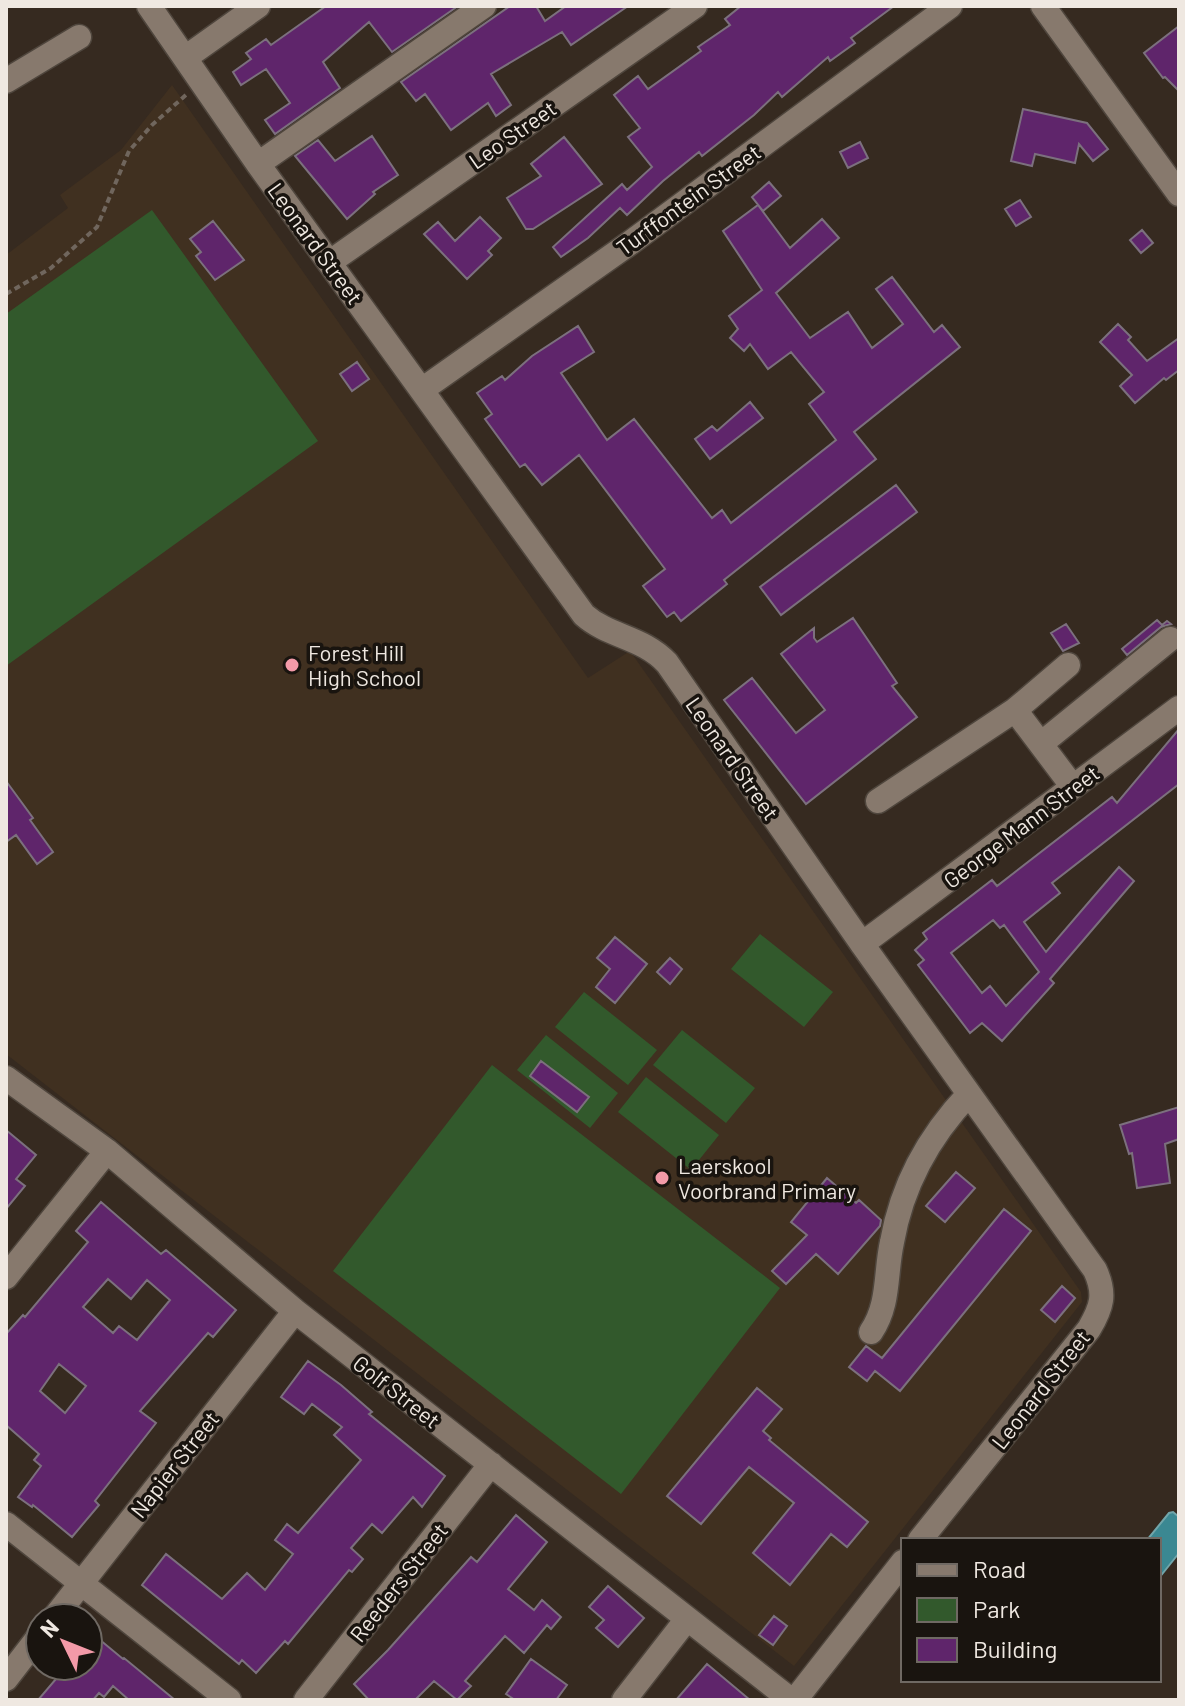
<svg xmlns="http://www.w3.org/2000/svg" width="1185" height="1706" font-family="Barlow,sans-serif">
	<style>
		.built { fill: #403020 }
		.green { fill: #32592c }
		.water { fill: #3b8892; stroke: #71a5aa; stroke-width: 2 }
		.building { fill: #5f256b; stroke: #7c707e; stroke-width: 2; fill-rule: evenodd }
		.lines { fill: none; stroke-linecap: round; stroke-linejoin: round }
		.minor-casing { stroke: #4f463d; stroke-width: 27 }
		.path { stroke: #70665d; stroke-width: 4; stroke-dasharray: 6 4; stroke-linecap: butt }
		.minor { stroke: #87796d; stroke-width: 24 }
		.poi-dot { fill: #f39aa8; stroke: #19140f; stroke-width: 3 }
		.labels { text-anchor: middle; dominant-baseline: central; stroke-width: 7; stroke-linejoin: round; paint-order: stroke }
		.street-label { font-size: 22px; fill: #efe8e1; stroke: #19140f }
		.poi-label { font-size: 22px; fill: #efe8e1; stroke: #19140f; text-anchor: start }
	</style>
	<rect width="100%" height="100%" fill="#362a20"/>
	<path class="built" d="M172,85l416,593 42,-27 451,641 1,10 -288,364 -788,-612v-799l62,-47 -8,-13 61,-45z"/>
	<path class="green" d="M152,210l166,231 -312,225v-352z
		M760,934l73,58 -29,35 -73,-58z
		M584,992l73,58 -29,35 -73,-58z
		M682,1030l73,58 -29,35 -73,-58z
		M546,1035l72,58 -28,35 -73,-58z
		M492,1065l288,223 -159,206 -288,-223z
		M646,1077l73,58 -28,35 -73,-58z"/>
	<path class="water" d="M1173,1512l6,5v36l-20,25v-38h-12l22,-27z"/>
	<path class="building" d="M326,6h132l-66,46 -23,-30 -46,40 17,26 -65,46 -10,-14 25,-17 -24,-34 -25,16 -8,-13 18,-13 -5,-6 20,-14 5,6z
		M510,6h26l9,15 21,-15h62l-57,39 -9,-13 -71,42 20,31 -15,11 -8,-13 -37,27 -26,-36 -9,7 -15,-19z
		M741,6h153l-43,32 4,5 -25,18 -2,-4 -46,40 -4,-5 -24,23 -52,41 -3,-4 -36,29 -36,34 -7,-7 -32,30 -27,19 -8,-10 69,-63 5,6 25,-23 -24,-30 12,-9 -26,-33 24,-19 10,13 53,-38 -3,-4 32,-22 -5,-6z
		M1179,26v65l-14,-14 -2,1 -19,-25z
		M1023,109l64,14 21,26 -15,12 -14,-17 -4,19 -40,-9 -3,12 -21,-5z
		M372,136l26,39 -25,17 2,2 -28,25 -52,-63 23,-16 17,21z
		M564,137l38,47 -69,45h-7l-19,-31 34,-22 -10,-12z
		M860,142l8,16 -20,10 -8,-16z
		M769,182l12,14 -18,15 -11,-14z
		M1020,200l11,17 -15,9 -11,-17z
		M758,205l32,43 32,-29 17,19 -63,55 34,45 38,-26 24,36 31,-24 -27,-35 16,-12 42,55 8,-7 18,22 -106,85 22,27 -152,121 3,4 -46,37 -7,-9 -7,5 -24,-31 22,-17 -86,-114 -37,30 -17,-21 -5,3 -35,-48 7,-5 -15,-21 25,-17 3,4 27,-24 46,-30 16,26 -33,21 46,67 27,-21 78,99 10,-8 9,13 105,-83 -27,-36 15,-12 -33,-40 -23,17 -18,-25 -6,7 -14,-13 8,-9 -9,-13 33,-26 -39,-59z
		M480,217l21,21 -13,13 4,4 -25,24 -43,-45 14,-12 17,19z
		M213,221l31,39 -29,20 -19,-24 5,-4 -11,-13z
		M1142,230l11,13 -12,10 -11,-13z
		M1118,324l13,13 -3,3 19,21 32,-23v32l-13,10 -2,-2 -29,25 -15,-17 12,-11 -32,-33z
		M357,362l12,17 -17,12 -12,-17z
		M750,402l13,16 -53,41 -15,-20 17,-13 5,5z
		M896,485l21,27 -136,103 -21,-28z
		M853,618l44,65 -5,3 25,31 -111,87 -82,-104 28,-22 44,55 29,-23 -44,-56 33,-26v10l3,4z
		M1157,620l5,5 5,-4 4,3 -10,3 -34,28 -5,-6z
		M1066,624l13,19 -16,8 -12,-18z
		M1179,729v55l-127,99 8,10 -36,29 22,30 73,-85 15,14 -84,98 4,4 -52,58 -20,-18 -12,10 -52,-68 6,-5 -9,-10 12,-11 -4,-6 69,-53 5,6 115,-89 5,6zM993,920l7,8 4,-3 35,47 -33,34 -16,-20 -8,7 -31,-40z
		M6,781l27,37 -3,2 23,32 -16,12 -21,-29 -10,7z
		M615,937l32,27 -32,39 -19,-16 14,-18 -13,-11z
		M670,958l12,11 -12,15 -13,-12z
		M541,1061l48,36 -12,15 -47,-36z
		M1179,1107v32l-14,5 5,39 -33,5 -5,-35 -3,1 -9,-29z
		M6,1130l30,25 -20,24 9,7 -19,23z
		M956,1172l19,16 -30,34 -19,-16z
		M827,1178l29,25 3,-3 22,20 -1,6 -42,48 -22,-20 -30,30 -14,-13 35,-36 -16,-13z
		M101,1202l60,52 5,-4 70,60 -23,27 -5,-4 -68,78 16,12 -61,78 4,4 -27,32 -39,-32 -1,2 -14,-10 23,-31 -7,-6 5,-6 -33,-29v-91l17,-19 2,2 63,-75 -12,-11zM108,1279l23,20 16,-19 23,20 -33,40 -18,-14 -6,7 -30,-26zM59,1364l27,22 -21,27 -25,-22z
		M1004,1209l27,22 -131,160 -25,-20 -8,10 -18,-14 17,-21 16,12z
		M1062,1286l13,12 -20,24 -14,-12z
		M308,1361l33,24 31,27 -3,2 76,62 -23,31 -9,-10 -31,36 -10,-9 -21,24 12,11 -11,13 -3,-2 -61,74 -3,-3 -29,32 -14,-13 -3,4 -97,-79 24,-31 56,45 25,-26 18,17 28,-36 -18,-14 12,-16 11,9 63,-73 -27,-25 8,-8 -30,-23 -8,10 -23,-17z
		M757,1388l25,21 -19,22 8,7 -2,2 99,82 -21,25 -16,-13 -41,51 -37,-32 41,-50 -45,-36 -48,57 -34,-28z
		M516,1515l31,27 -39,47 26,21 8,-10 19,17 -10,12 -4,-4 -23,28 -19,-17 -40,45 6,5 -14,14 -23,-19 -19,19h-46l-15,-16 34,-34 83,-93 6,5z
		M608,1586l36,32 -26,29 -22,-19 8,-8 -15,-13z
		M774,1616l13,10 -14,19 -14,-10z
		M88,1630l35,29 1,-1 51,42h-46l-16,-14 -9,11 -5,-4 -6,7h-55l29,-34h21z
		M531,1659l36,26 -11,15h-41l-9,-6z
		M707,1664l43,36h-74z"/>
	<g class="lines">
		<defs>
			<path id="minor" d="M149,6l109,158 326,451c25,22 59,22 83,48l195,281 233,326c11,24 7,37 -6,59l-169,211
				M1043,6l136,188
				M185,58l73,-52
				M6,81l73,-44
				M258,164l226,-158
				M330,262l365,-256
				M423,389l207,-146 320,-237
				M1015,710l53,-45
				M1042,743l128,-104
				M878,801l137,-91 58,77
				M862,944l317,-236
				M6,1078l101,73 188,160 496,389
				M6,1277l101,-126
				M871,1332c19,-28 14,-59 21,-90 10,-57 38,-107 77,-148
				M6,1524l223,176
				M54,1618l241,-307
				M6,1679l34,-44
				M306,1700l185,-236
				M624,1700l63,-81
				M795,1700l108,-138"/>
		</defs>
		<use href="#minor" class="minor-casing"/>
		<path class="path" d="M6,294l45,-26 46,-41 32,-76 23,-26 35,-31"/>
		<use href="#minor" class="minor"/>
	</g>
	<g class="poi-dot">
		<circle cx="292" cy="665" r="8"/>
		<circle cx="662" cy="1178" r="8"/>
	</g>
	<g class="labels">
		<g class="street-label">
			<text transform="translate(512 134) rotate(-35)">Leo Street</text>
			<text transform="translate(688 199) rotate(-36)">Turffontein Street</text>
			<text transform="translate(316 243) rotate(54)">Leonard Street</text>
			<text transform="translate(733 758) rotate(55)">Leonard Street</text>
			<text transform="translate(1021 826) rotate(-37)">George Mann Street</text>
			<text transform="translate(1040 1389) rotate(-52)">Leonard Street</text>
			<text transform="translate(397 1391) rotate(38)">Golf Street</text>
			<text transform="translate(174 1464) rotate(-52)">Napier Street</text>
			<text transform="translate(398 1582) rotate(-52)">Reeders Street</text>
		</g>
		<g class="poi-label">
			<text x="308" y="652">Forest Hill<tspan x="308" dy="25">High School</tspan></text>
			<text x="678" y="1165">Laerskool<tspan x="678" dy="25">Voorbrand Primary</tspan></text>
		</g>
	</g>
	<rect width="1185" height="1706" fill="none" stroke="#efe8e1" stroke-width="16"/>
	<rect x="901" y="1538" width="260" height="144" fill="#19140f" stroke="#6f6963" stroke-width="2"/>
	<rect x="917" y="1564" width="40" height="12" fill="#87796d" stroke="#6f6963" stroke-width="2"/>
	<text x="973" y="1578" font-size="24" fill="#efe8e1">Road</text>
	<rect x="917" y="1598" width="40" height="24" fill="#32592c" stroke="#6f6963" stroke-width="2"/>
	<text x="973" y="1618" font-size="24" fill="#efe8e1">Park</text>
	<rect x="917" y="1638" width="40" height="24" fill="#5f256b" stroke="#6f6963" stroke-width="2"/>
	<text x="973" y="1658" font-size="24" fill="#efe8e1">Building</text>
	<g transform="translate(64 1642) rotate(313)"><circle r="38" fill="#19140f" stroke="#6f6963" stroke-width="2"/>
	<path d="M0-6L14 30L0 20L-14 30Z" fill="#f39aa8"/>
	<text y="-12" font-size="22" font-weight="bold" text-anchor="middle" fill="#efe8e1">N</text>
	</g>
</svg>
